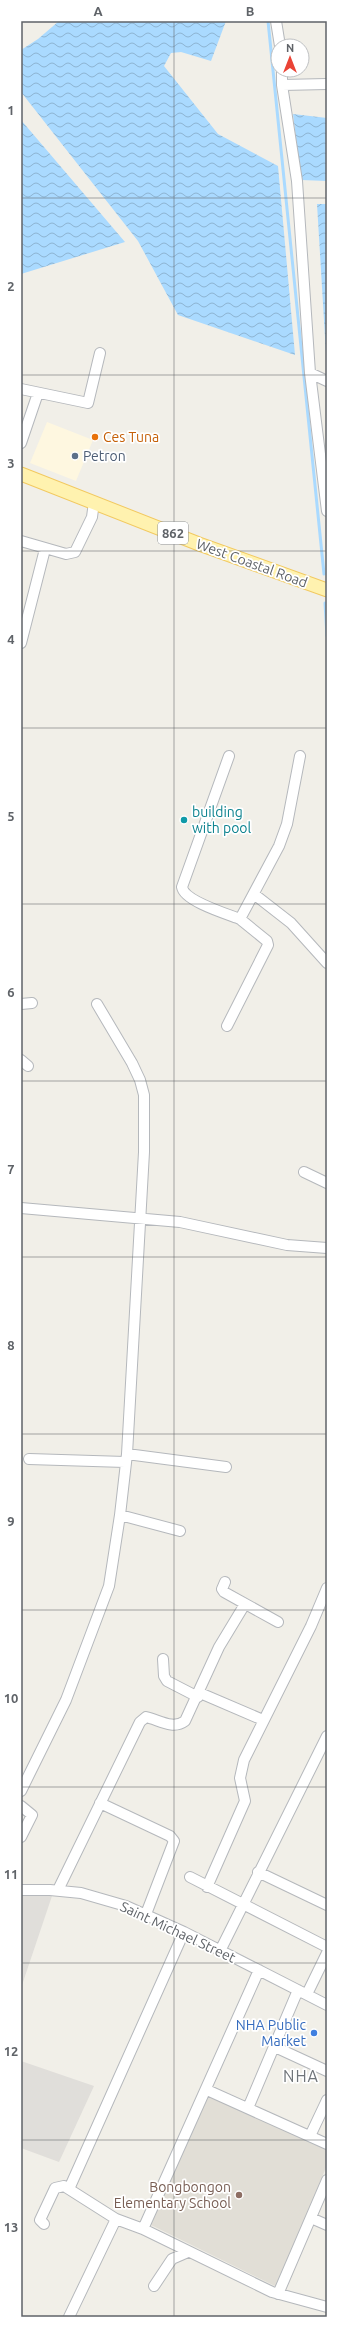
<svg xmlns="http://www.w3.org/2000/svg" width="348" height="2338" font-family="Ubuntu,sans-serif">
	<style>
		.commercial { fill: #fef7e0 }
		.industrial { fill: #e0deda }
		.education { fill: #e1ded6 }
		.water { fill: url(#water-waves) }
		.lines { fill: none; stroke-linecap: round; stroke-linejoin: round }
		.stream { stroke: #aadaff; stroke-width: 3 }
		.minor-casing { stroke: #b5b8bc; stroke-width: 12 }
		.major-casing { stroke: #f2c960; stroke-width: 15 }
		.minor { stroke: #fff; stroke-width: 10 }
		.major { stroke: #fff2af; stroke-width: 13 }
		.grid { fill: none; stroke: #5f6368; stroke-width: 1; stroke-opacity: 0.55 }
		.food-dot { fill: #e8710a; stroke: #fff; stroke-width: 1.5 }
		.service-dot { fill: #5c6f8a; stroke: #fff; stroke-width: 1.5 }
		.culture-dot { fill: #0f9aa8; stroke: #fff; stroke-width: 1.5 }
		.shop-dot { fill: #3f7fe0; stroke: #fff; stroke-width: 1.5 }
		.education-dot { fill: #8d6e63; stroke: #fff; stroke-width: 1.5 }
		.labels { text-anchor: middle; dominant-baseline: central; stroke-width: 3.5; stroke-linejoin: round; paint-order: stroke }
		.shield { fill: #fff; stroke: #8f9295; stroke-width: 1 }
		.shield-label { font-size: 13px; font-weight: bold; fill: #5f6368 }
		.food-label { font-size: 14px; fill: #c56008; stroke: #fff; text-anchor: start }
		.service-label { font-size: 14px; fill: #4e5e75; stroke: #fff; text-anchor: start }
		.street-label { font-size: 14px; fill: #5f6368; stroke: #fff }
		.culture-label { font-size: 14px; fill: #0d838f; stroke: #fff; text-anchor: start }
		.shop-label { font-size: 14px; fill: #366cbe; stroke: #fff; text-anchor: end }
		.education-label { font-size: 14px; fill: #785e54; stroke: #fff; text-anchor: end }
		.quarter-label { font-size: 16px; letter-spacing: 1px; fill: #70757a; stroke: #fff }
		.neatline { fill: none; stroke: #5f6368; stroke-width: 1.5 }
		.grid-label { font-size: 13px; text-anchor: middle; font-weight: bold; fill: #5f6368 }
	</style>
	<defs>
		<pattern id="water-waves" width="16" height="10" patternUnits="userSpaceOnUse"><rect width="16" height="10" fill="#aadaff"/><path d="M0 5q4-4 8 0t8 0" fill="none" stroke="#8eb4d2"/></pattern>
	</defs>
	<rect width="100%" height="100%" fill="#f1efe8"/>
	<path class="commercial" d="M47,422l46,18 -17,41 -46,-18z"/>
	<path class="industrial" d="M21,1896h31l-31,92z
		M21,2061l73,25 -35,76 -38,-14z"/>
	<path class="education" d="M204,2094l123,54v17l-50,122 -126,-62z"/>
	<path class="water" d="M59,21h167l-15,40 -30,-9 -10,1 -7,13 54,68 60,32 17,189 -117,-40 -40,-74 -117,-149v-42l17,-11z
		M293,114l34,4v63l-26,-1z
		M21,120l104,122 -104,32z
		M317,204h10v166z"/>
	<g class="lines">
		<path class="stream" d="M268,21l56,553
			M325,603l2,33"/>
		<defs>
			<path id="minor" d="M276,21l4,25
				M282,70v15l15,96 13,192 17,138
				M282,85l45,-1
				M310,373l17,8
				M21,389l67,14 12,-50
				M21,443l17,-50
				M21,541l45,13 9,-2 17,-35 2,-15
				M21,643l24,-94
				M229,756l-47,131c2,14 45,27 58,32l39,-73 8,-22 13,-68
				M255,895l36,28 36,40
				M21,1004l11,-1
				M227,1026l41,-81 -1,-4 -27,-22
				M21,1060l7,6
				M304,1172l23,11
				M21,1208l159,14 107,23 40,3
				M127,1454l99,13
				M29,1459l96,3
				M120,1515l60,16
				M225,1582l-3,7 2,3 54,30
				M163,1659l1,17 3,5 31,16
				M200,1693l63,27
				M21,1791l45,-91 43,-114 11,-71 7,-61 17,-302v-57l-4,-15 -8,-17 -35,-59
				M100,1803l70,33 4,5 -28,73
				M21,1806l11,9 -11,22
				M258,1872l69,33
				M190,1877l137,70
				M207,1887l38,-86 -5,-23 4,-18 67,-134 16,-38
				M21,1890h29l31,3 45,13 58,26 143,73
				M58,1890l82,-168 6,-5c13,3 27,13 39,4l34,-74 26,-43
				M220,1951l107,-215
				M307,1994l20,-41
				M275,2047l52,24
				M207,2090l120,54
				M248,2108l50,-118
				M310,2136l17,-36
				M69,2189l115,-257
				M311,2218l16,7
				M44,2224l-4,-4 15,-32 9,-2 52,33 27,10 129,63 55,15
				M143,2229l116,-259
				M154,2286l18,-27 16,-7
				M278,2294l49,-114
				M69,2317l47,-98"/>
			<path id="major" d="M21,474l178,70 128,46"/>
		</defs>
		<use href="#minor" class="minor-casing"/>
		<use href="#major" class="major-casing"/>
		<use href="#minor" class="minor"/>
		<use href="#major" class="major"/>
	</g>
	<path class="grid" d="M174,21v2296M21,198h306M21,375h306M21,551h306M21,728h306M21,904h306M21,1081h306M21,1257h306M21,1434h306M21,1610h306M21,1787h306M21,1963h306M21,2140h306"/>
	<circle class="food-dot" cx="95" cy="437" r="4"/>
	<circle class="service-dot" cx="75" cy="456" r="4"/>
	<circle class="culture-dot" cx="184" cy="820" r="4"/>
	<circle class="shop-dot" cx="314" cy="2033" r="4"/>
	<circle class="education-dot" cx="239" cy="2195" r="4"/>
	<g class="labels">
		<rect class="shield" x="158" y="522" width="30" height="22" rx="3"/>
		<g class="shield-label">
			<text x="173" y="533">862</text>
		</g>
		<g class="food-label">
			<text x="103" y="437">Ces Tuna</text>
		</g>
		<g class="service-label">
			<text x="83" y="456">Petron</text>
		</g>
		<g class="street-label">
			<text transform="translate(252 563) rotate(20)">West Coastal Road</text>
			<text transform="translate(178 1932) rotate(25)">Saint Michael Street</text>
		</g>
		<g class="culture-label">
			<text x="192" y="812">building<tspan x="192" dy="16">with pool</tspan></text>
		</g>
		<g class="shop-label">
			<text x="306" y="2025">NHA Public<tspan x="306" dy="16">Market</tspan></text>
		</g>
		<g class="education-label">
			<text x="231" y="2187">Bongbongon<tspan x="231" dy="16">Elementary School</tspan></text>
		</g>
		<g class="quarter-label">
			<text x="301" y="2076">NHA</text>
		</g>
	</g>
	<rect width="348" height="2338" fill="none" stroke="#ffffff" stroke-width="44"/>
	<g transform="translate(290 58)"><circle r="19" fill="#ffffff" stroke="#bfc1c3"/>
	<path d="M0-3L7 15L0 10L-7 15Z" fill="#ea4335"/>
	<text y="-6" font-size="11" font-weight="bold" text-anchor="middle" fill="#5f6368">N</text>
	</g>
	<rect x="22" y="22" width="304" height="2294" class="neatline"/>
	<g class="grid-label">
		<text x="98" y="16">A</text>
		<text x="250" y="16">B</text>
		<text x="11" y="115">1</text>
		<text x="11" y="291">2</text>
		<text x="11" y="468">3</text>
		<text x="11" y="644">4</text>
		<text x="11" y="821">5</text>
		<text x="11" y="997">6</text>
		<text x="11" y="1174">7</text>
		<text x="11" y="1350">8</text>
		<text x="11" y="1526">9</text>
		<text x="11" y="1703">10</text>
		<text x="11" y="1879">11</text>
		<text x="11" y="2056">12</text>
		<text x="11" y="2232">13</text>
	</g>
</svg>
